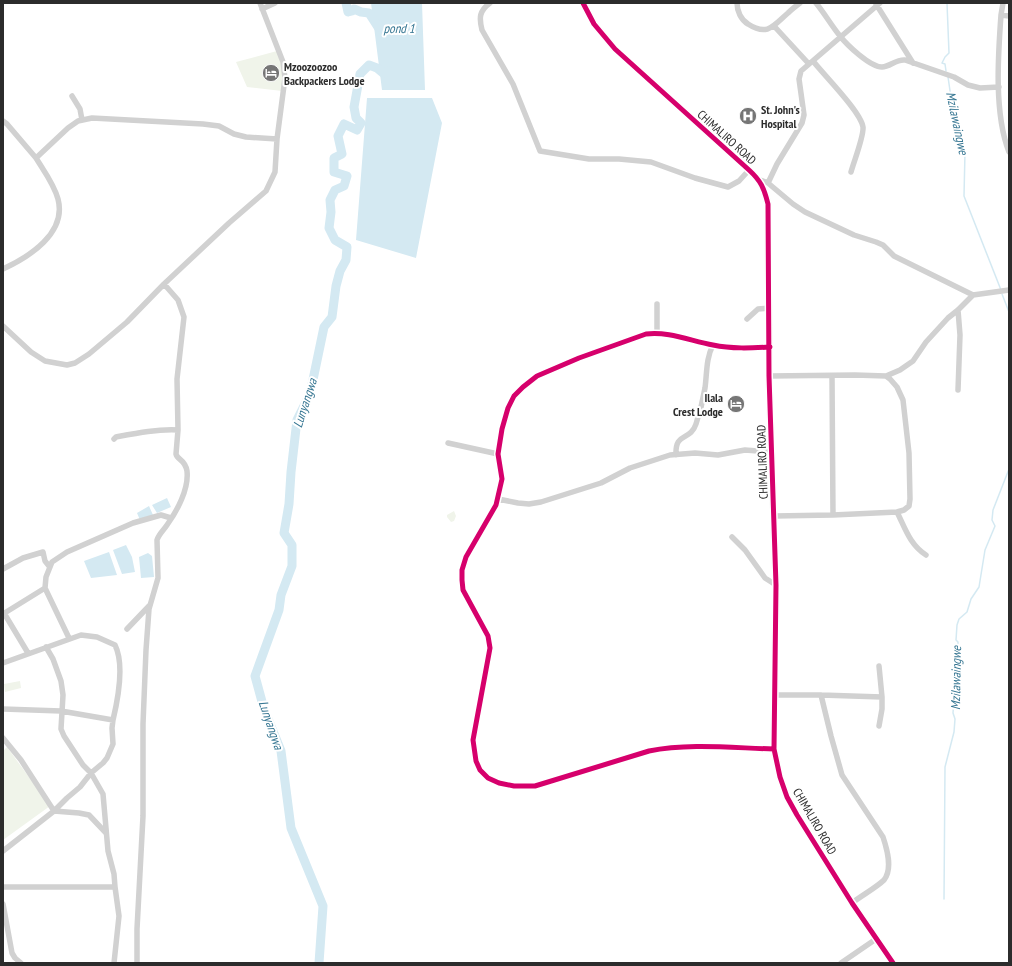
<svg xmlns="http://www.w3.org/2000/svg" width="1012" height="966" font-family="'PT Sans Narrow',sans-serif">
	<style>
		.green { fill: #f0f4ea }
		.water { fill: #d4e9f2 }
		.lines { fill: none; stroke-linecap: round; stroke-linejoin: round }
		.stream { stroke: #d4e9f2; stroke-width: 1.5 }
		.river { stroke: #d4e9f2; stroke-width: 9 }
		.minor { stroke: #d1d1d1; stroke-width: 5.5 }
		.tertiary { stroke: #d1d1d1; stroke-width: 7 }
		.cycleway-casing { stroke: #fff; stroke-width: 8 }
		.cycleway { stroke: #d6006c; stroke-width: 5 }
		.labels { text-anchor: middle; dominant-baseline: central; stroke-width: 4; stroke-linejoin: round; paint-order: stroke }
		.poi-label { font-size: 12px; font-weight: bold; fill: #2c2c2c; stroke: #fff; text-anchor: start }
		.street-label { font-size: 12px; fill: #2c2c2c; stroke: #fff }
		.water-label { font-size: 13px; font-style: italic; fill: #367692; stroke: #fff }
	</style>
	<rect width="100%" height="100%" fill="#fff"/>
	<path class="green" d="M277,51l5,14v26l-35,-4 -11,-25z
		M454,511l2,5 -2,5 -3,1 -4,-5v-2z
		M20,681l1,7 -16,4 -1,-8z
		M7,747l43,59 -47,34v-89z"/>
	<path class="water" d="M371,3h51l3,87h-43z
		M367,98h65l10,25 -26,135 -60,-18z
		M167,498l4,9 -14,6 -5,-8z
		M149,506l4,9 -13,5 -3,-7z
		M126,545l6,12 3,15 -13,2 -9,-24z
		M109,552l8,23 -26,3 -7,-17z
		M148,553l4,3 2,21 -13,1 -2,-21z"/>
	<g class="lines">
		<path class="stream" d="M946,71l-1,-7 -3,-1 3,-6 4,-4 -2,-50
			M948,77l6,41 11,34 -1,44 37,94
			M1002,294l7,18
			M944,899l1,-132 9,-35 1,-13 -2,-6 5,-71 -2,-2 1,-15 2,-6 8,-7 4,-13 8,-12 6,-37 10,-24 -3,-6 1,-10 16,-41"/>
		<path class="river" d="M346,3l2,9 4,-1 2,-2 7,3 8,1 9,14 2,-1
			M319,963l4,-57 -32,-78 -10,-77 -17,-42 -9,-33 24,-66 2,-15 11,-29v-21l-8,-12 5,-29 2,-32 6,-52 13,-26 14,-67 8,-10 4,-31 4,-15 6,-11 1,-13 -12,-7 -6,-12 2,-16 -1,-12 5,-10 9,-4 3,-10 -13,-4v-14l8,-4 -4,-18 6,-12 13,6 4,-7 -5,-5 -2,-11 6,-33 9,-9 8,3 6,5 6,-2"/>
		<path class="minor" d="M490,3c-11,8 -11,15 -8,27l31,54 27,67 49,8h30l32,3 44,16 33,9 11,-6 10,-11
			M737,3c0,8 4,17 11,21 20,13 26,1 40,-11 4,-4 8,-7 12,-10
			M816,3c9,11 15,22 24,33 7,9 30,31 42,31 8,0 14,-8 23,-7l49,17 14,8 12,3 19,-1
			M1003,3l-2,12 8,1
			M876,4l37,59
			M262,9l13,-6
			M1001,15c-3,41 -7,99 8,137
			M774,26l35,38
			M813,61c10,13 48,51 50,66 1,9 -9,34 -12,45
			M72,96l8,13 2,11
			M3,121l4,3 29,34 32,-30 10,-7 14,-3 111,6 16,2 15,8 12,3 31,2
			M760,180l8,3 25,21 12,8 49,23 22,7 7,3 11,11 79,39 36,-5
			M768,183l9,-19 25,-41 2,-8 -5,-36 2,-8 79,-68
			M3,269c26,-12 64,-36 55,-70 -4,-15 -14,-28 -22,-41
			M747,319l11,-10 11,-1
			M3,326l28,26 14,9 22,4 8,-2 14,-9 38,-32 37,-38 65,-61 37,-32 9,-19 2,-33 8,-61 -2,-16 -23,-59
			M657,333v-29
			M770,347c-19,1 -38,2 -57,-2 -22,-4 -45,-14 -67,-11l-67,24 -42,18 -14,11 -9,9 -6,12 -6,21 -4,25 4,25 -6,26 -30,52 -4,13v10l1,10 25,46 2,12 -17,92 3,21 4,9 8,8 11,5 15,3h21l114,-35c40,-8 84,-3 125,-2
			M769,376l86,-1 31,1 4,3 7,8 6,13 6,53 1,46 -1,7 -5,4 -7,2 -64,3 -59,1
			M832,376l1,139
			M886,376l14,-6 13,-9 13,-19 22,-24 10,-8 15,-15
			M958,390l2,-55 -2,-25
			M114,439l2,-2c21,-4 41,-8 62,-7
			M448,443l50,11
			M676,455c-1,-24 14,-13 20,-31 4,-12 7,-24 9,-36 2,-15 1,-30 8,-43
			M498,499l20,4 11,1 12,-2 60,-19 29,-15 40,-13 25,-2 23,2 27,-5 26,2
			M897,512c8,16 13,33 29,43
			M732,537l13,13 20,28 11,7
			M3,569l20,-11 20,-6 2,9 4,5
			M4,613l24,40
			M3,614l42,-26
			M127,629l22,-23
			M69,638l-24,-50 1,-11 6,-15 15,-10 66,-29 28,-8 10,3
			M46,647l7,12 8,22 2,14 -2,34 3,7 19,29 8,8 12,21 5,57 6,23 1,13
			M3,663l78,-28 16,2 18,8c10,20 3,54 -2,75l-52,-9 -58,-2
			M774,695h47l61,2 -3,-31
			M821,695l10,41 11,39 41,62c4,12 10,32 1,43 -7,7 -23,16 -32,23
			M879,726l3,-17v-12
			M3,738l18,22 33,51 13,-13 13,-11 11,-14 12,-10 4,-5 6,-14 -1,-16 1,-8
			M3,851l51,-40 25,2 10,2 17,18
			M3,887h112l4,29 -5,47
			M3,904l9,49 3,5 6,5
			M137,963v-34l6,-113v-92l3,-74 3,-41 9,-31 -1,-38c2,-6 6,-9 10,-15 10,-14 22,-36 20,-54 -2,-12 -10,-11 -11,-17l2,-24 -1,-51 7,-62 -6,-17 -14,-16
			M841,963l35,-24"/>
		<path class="tertiary" d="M583,3l11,21 21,25 134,121c12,11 15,18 19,34l1,172 7,209 -2,164 6,28 7,20 10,18 55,88 41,60"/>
		<defs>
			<path id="cycleway" d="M583,3l11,21 21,25 134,121c12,11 15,18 19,34l1,172 7,209 -2,164 6,28 7,20 10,18 55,88 41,60
				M770,347c-19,1 -38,2 -57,-2 -22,-4 -45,-14 -67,-11l-67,24 -42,18 -14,11 -9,9 -6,12 -6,21 -4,25 4,25 -6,26 -30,52 -4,13v10l1,10 25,46 2,12 -17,92 3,21 4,9 8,8 11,5 15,3h21l114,-35c40,-8 84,-3 125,-2"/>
		</defs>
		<use href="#cycleway" class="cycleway-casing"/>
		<use href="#cycleway" class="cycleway"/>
	</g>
	<defs>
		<symbol id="hotel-disc" viewBox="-11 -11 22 22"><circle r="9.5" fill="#767676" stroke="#fff"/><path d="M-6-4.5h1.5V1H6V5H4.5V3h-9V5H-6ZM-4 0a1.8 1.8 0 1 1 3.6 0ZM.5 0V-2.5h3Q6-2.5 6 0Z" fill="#fff"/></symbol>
		<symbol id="hospital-disc" viewBox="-11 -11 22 22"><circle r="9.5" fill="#767676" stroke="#fff"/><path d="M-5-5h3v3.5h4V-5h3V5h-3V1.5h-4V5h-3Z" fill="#fff"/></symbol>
	</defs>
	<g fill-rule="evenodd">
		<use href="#hotel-disc" x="261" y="63" width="20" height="20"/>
		<use href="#hospital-disc" x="738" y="106" width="20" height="20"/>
		<use href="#hotel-disc" x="726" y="394" width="20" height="20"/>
	</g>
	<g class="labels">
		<g class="poi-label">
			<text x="284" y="66">Mzoozoozoo<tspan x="284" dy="14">Backpackers Lodge</tspan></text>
			<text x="761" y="109">St. John's<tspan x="761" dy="14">Hospital</tspan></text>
			<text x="723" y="397" text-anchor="end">Ilala<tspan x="723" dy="14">Crest Lodge</tspan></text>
		</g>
		<g class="street-label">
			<text transform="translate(727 137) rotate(42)">CHIMALIRO ROAD</text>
			<text transform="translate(762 462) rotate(-92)">CHIMALIRO ROAD</text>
			<text transform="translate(815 821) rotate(60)">CHIMALIRO ROAD</text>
		</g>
		<g class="water-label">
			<text x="399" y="28">pond 1</text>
			<text transform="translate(957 123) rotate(78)">Mzilawaingwe</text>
			<text transform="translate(305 403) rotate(-72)">Lunyangwa</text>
			<text transform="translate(956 678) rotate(-89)">Mzilawaingwe</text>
			<text transform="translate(271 725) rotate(71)">Lunyangwa</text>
		</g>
	</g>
	<rect width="1012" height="966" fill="none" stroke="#2c2c2c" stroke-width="8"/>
</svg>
